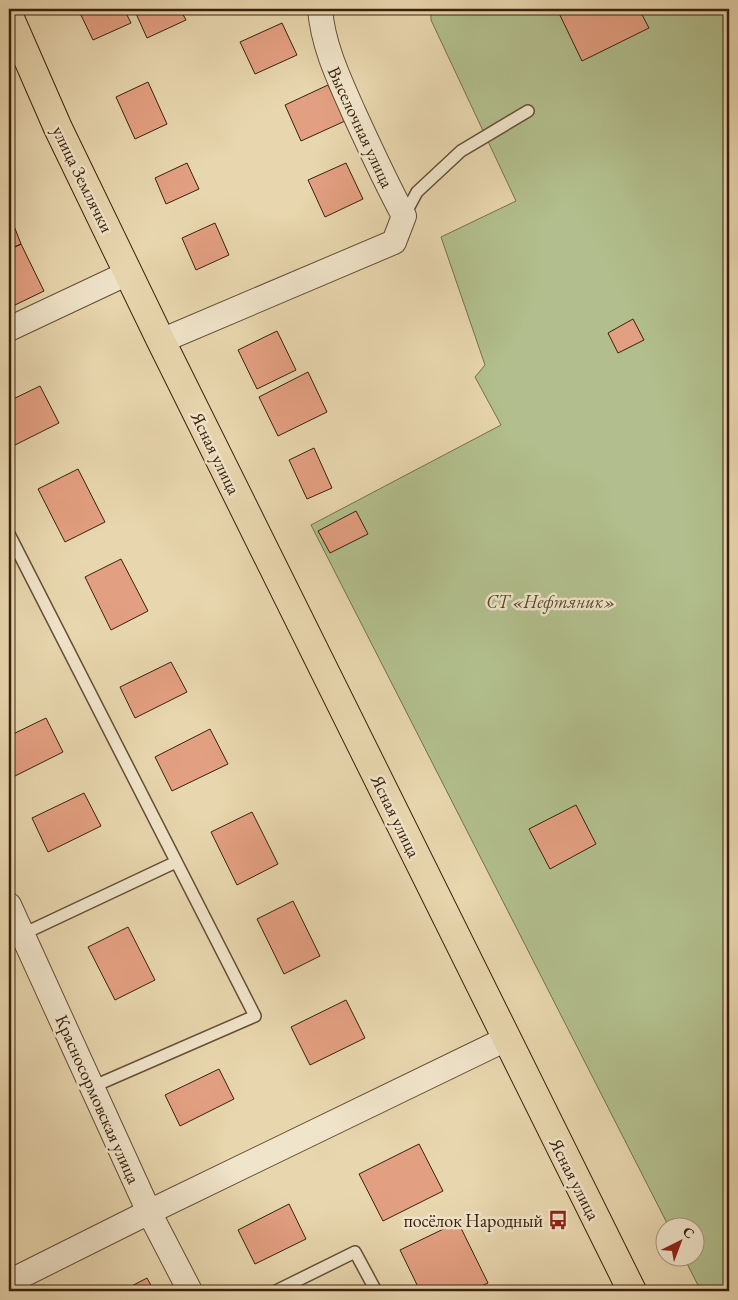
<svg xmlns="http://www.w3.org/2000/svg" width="738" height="1300" font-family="'EB Garamond',serif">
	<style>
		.green { fill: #b2be8d; stroke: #76704c }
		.building { fill: #e39f81; stroke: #39210c }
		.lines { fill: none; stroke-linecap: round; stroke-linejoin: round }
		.lane-casing { stroke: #654e34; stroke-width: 14 }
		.street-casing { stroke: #654e34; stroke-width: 26 }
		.primary-casing { stroke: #39210c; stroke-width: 30 }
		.lane { stroke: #f0e4ca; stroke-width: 11 }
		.street { stroke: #f0e4ca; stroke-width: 24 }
		.primary { stroke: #e8d6ae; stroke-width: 28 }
		.labels { text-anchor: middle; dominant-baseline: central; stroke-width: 5; stroke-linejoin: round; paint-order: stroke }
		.street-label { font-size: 18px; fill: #39210c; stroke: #f0e4ca }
		.park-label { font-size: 18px; font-style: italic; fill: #57482c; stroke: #f0e4ca }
		.poi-label { font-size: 18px; fill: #39210c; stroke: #f0e4ca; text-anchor: end }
	</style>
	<rect width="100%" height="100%" fill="#e8d6ae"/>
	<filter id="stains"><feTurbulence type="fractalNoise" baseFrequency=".004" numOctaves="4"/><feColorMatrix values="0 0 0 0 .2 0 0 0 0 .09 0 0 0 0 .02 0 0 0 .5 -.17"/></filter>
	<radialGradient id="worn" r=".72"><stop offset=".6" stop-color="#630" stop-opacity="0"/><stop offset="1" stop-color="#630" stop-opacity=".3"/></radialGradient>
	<path class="green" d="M431,9h298v1282h-28l-17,-33h12v-30l-27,-1 -358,-702 190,-100 -26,-48 10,-12 -44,-128 75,-36 -85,-181z"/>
	<path class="building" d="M78,9h46l7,14 -38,17z
		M134,9h46l6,11 -39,18z
		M557,9h82l10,19 -67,33z
		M282,23l15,32 -42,19 -15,-32z
		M148,82l19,42 -32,15 -19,-42z
		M328,85l17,36 -44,20 -16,-36z
		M187,163l12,26 -33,15 -11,-26z
		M346,163l17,36 -38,18 -17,-37z
		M9,213l12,31 -12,5z
		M215,223l14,32 -33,15 -14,-32z
		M21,244l23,47 -29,14 -6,-13v-42z
		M633,319l11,21 -26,13 -10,-20z
		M277,331l19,39 -39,19 -19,-39z
		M308,372l19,40 -49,24 -19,-39z
		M40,386l19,37 -50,25v-47z
		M314,448l18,40 -25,11 -18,-39z
		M78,469l27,53 -40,20 -27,-53z
		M356,511l12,23 -38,19 -12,-22z
		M121,559l27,52 -37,19 -26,-53z
		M171,662l16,30 -52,26 -15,-31z
		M46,718l17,34 -50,25 -4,-8v-33z
		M210,729l18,35 -56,27 -17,-34z
		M84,793l17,33 -53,26 -16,-34z
		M576,805l20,39 -46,25 -21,-40z
		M252,812l26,52 -41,21 -26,-53z
		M293,901l27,55 -36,18 -27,-55z
		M128,927l27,53 -40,20 -27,-53z
		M346,1000l19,38 -55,27 -19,-38z
		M219,1069l15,30 -54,27 -15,-31z
		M419,1144l24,47 -60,30 -24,-47z
		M289,1204l17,35 -51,25 -17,-34z
		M458,1222l30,61 -17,8h-51l-20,-41z
		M147,1278l7,13h-32z"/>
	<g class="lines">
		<defs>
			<path id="lane" d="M404,216l13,-24 44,-41 67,-40
				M9,534l246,482 -163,71
				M23,934l153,-72
				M276,1291l79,-39 21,39"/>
			<path id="street" d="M9,329l119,-56
				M161,341l233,-99 10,-26c-18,-33 -34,-68 -50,-103 -15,-34 -31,-67 -34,-104
				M9,905l140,307 41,79
				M9,1282l140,-70 357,-173"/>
			<path id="primary" d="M9,16l49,112 103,213 471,950"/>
		</defs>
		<use href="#lane" class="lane-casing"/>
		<use href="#street" class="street-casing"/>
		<use href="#primary" class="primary-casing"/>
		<use href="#lane" class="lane"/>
		<use href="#street" class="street"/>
		<use href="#primary" class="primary"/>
	</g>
	<defs>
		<symbol id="bus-bare" viewBox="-9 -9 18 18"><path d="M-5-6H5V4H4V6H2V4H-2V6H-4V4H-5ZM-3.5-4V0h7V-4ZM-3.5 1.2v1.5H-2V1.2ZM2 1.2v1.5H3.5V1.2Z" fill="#8f2418" stroke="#f0e4ca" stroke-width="2.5" paint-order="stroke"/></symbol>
	</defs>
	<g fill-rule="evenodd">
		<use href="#bus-bare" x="544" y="1206" width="28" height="28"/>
	</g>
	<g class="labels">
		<g class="street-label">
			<text transform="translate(361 127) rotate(65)">Выселочная улица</text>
			<text transform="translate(83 179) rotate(64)">улица Землячки</text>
			<text transform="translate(216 453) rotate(64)">Ясная улица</text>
			<text transform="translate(396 816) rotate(64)">Ясная улица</text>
			<text transform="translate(98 1099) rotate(66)">Красносормовская улица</text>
			<text transform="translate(575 1179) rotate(63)">Ясная улица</text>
		</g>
		<g class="park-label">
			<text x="551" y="601">СТ «Нефтяник»</text>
		</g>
		<g class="poi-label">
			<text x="543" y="1220">посёлок Народный</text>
		</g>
	</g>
	<rect width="738" height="1300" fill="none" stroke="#e8d6ae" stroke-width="30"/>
	<rect x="10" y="10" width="718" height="1280" fill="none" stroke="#39210c" stroke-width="2.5"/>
	<rect x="15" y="15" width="708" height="1270" fill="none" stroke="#39210c"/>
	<g transform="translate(680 1242) rotate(42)"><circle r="24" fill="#f0e4ca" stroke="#a7967e"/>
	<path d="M0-4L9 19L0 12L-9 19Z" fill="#8f2418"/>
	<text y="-8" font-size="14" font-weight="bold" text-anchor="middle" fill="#39210c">С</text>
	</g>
	<rect width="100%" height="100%" filter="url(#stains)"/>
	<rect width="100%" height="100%" fill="url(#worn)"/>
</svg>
